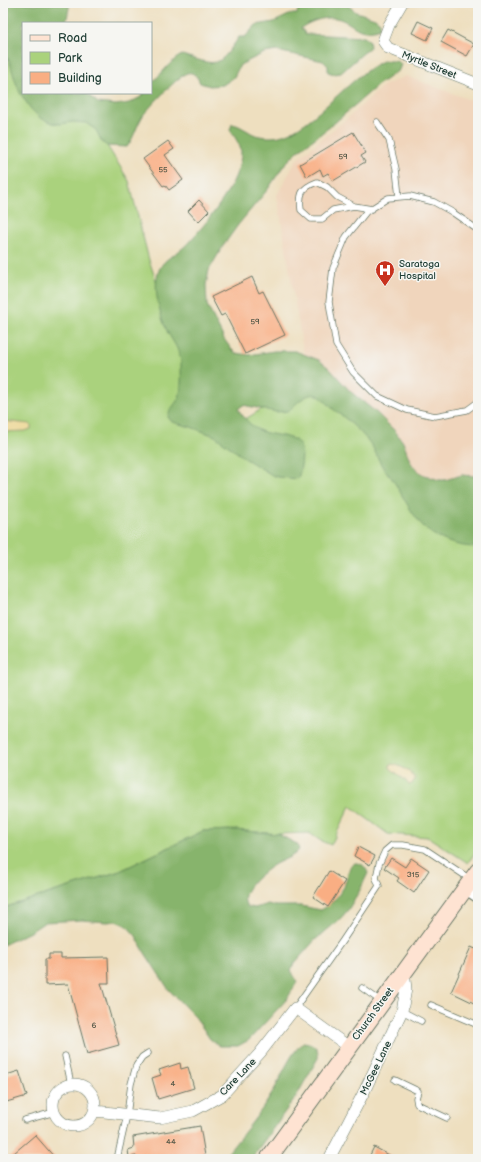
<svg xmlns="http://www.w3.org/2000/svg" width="481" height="1162" font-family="'Balsamiq Sans',sans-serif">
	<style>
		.built { fill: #f0d5bc }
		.green { fill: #aad27d; stroke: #648858 }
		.forest { fill: #87b46c; stroke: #537850 }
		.sand { fill: #eeda9e; stroke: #868c69 }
		.building { fill: #f9ae83 }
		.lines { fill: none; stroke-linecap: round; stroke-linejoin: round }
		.service-casing { stroke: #677665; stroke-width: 7 }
		.minor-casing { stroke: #677665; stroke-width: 12 }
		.tertiary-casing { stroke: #677665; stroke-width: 16 }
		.secondary-casing { stroke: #677665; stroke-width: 18 }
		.service { stroke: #fff; stroke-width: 5.5 }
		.minor { stroke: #fff; stroke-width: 11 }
		.tertiary { stroke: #fff; stroke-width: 14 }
		.secondary { stroke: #fee3d2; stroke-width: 16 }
		.labels { text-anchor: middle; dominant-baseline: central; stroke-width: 3; stroke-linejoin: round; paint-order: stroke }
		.number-label { font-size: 8px; fill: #565948 }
		.street-label { font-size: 10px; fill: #1f3d34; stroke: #f6f6f2 }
		.poi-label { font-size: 10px; fill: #1f3d34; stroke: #f6f6f2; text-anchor: start }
	</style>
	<rect width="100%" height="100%" fill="#f6f6f2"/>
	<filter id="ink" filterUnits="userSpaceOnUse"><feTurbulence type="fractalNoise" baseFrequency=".025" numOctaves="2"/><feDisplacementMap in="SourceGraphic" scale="8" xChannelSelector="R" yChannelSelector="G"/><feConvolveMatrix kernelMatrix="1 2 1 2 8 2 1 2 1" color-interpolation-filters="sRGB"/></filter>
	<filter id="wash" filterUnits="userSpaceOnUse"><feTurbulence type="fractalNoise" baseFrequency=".012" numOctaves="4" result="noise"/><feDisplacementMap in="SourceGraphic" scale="16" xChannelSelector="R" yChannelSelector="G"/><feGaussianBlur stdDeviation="0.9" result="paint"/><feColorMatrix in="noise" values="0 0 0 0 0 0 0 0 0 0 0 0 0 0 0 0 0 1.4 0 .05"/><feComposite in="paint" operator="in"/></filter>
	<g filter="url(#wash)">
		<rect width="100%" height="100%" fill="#eedfbf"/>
		<path class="built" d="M406,76l72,27v400h-31l-139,-123 -31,-185 20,-36 53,-43 33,-30z"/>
		<path class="green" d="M3,36l20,57 70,30 36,58 20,79 18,53 77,107 64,-40 104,103 66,20v345l-10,15 -40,-26 -40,-3 -38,-28 -19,39 -10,-4 -12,-8 -31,1 -43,-4 -32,1 -83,40 -117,37z"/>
		<path class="forest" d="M3,3h25l7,2 5,-2h29v5l-3,15h-43v70h63l12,10 18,2 13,-2 12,-6 2,-4h8v-10c11,-8 18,-22 31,-28 35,10 35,15 57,-18h6l11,-12 18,-3 17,-8h6l2,-11h46l11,9 19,6 5,4v6c-22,8 -22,-2 -40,-9 -12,-4 -30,2 -39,9l5,6 58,3 5,3 1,7 -29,26 -7,1 -6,-2v-6l-5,-5 -46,-10 -13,2 -24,12 -6,12 -11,8 -13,1 -10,-3c-2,-5 -6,-12 -13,-10 -9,3 -36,33 -43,41 -7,10 -10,24 -17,33l-20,-1 -5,-4 -6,-12 -10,-7 -13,-1 -13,2 -7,-1 -13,-5 -9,-9 -11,-16 -5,-13 -6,-20 -6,-7z
			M383,61h13l5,3 -2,6 -21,15 -47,41 -33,25 -14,14 -16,24 -30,36 -15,21 -14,24 -3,15 1,20 17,34 8,11 4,3 13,2 25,-4h21l24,9 10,8 22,24 26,21 18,18 8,11 7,19 3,5 9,8 17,6h6l17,-5 12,1 4,-1v72c-20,0 -40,-6 -55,-21 -13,-14 -20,-30 -30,-46 -3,-5 -8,-9 -11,-14 -5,-8 -7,-17 -13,-24 -10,-12 -23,-24 -36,-33 -4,-4 -11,-12 -16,-14 -11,-3 -22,10 -28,16l-13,1 -33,-7 -5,4c6,9 14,19 25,23 9,3 21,3 30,7 14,6 8,28 5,40l-20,-2 -6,-2 -26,-16 -31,-23 -24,-9 -19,-5 -4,-5c1,-9 8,-12 11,-20 3,-6 2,-27 2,-34 -1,-12 -7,-20 -13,-30 -8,-16 -17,-48 -8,-65 5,-10 17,-14 25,-22 19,-19 58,-66 56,-95 -1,-7 -7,-15 -11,-21l2,-6c7,1 10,4 16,7 7,5 15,6 23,6 35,1 77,-61 112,-76z
			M235,830l43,4 19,10 2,6c-7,8 -18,10 -27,16 -9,6 -31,23 -27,36 0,2 2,3 3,5l7,1 13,-4 7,2h26l20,4 5,-3 11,-10 7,-10 6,-20 5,-4c7,0 10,3 13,10l-8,17 -12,20 -9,10 -24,20 -22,25 -2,5 6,12 -10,17 -38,41 -11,6h-18l-10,-7 -14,-21 -27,-28 -24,-37 -9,-17 -9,-10 -11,-5 -9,1 -25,-2 -37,2 -15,10 -27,13v-37l117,-37 83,-40z
			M303,1042c11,1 16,6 15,16l-21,37 -46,64h-28c17,-22 36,-43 50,-67 10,-18 15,-35 30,-50z"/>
		<path class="sand" d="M3,421l27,3 1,1v4l-6,2 -22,1z
			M392,764c8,1 20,8 23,15l-3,5 -3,1 -4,-5 -15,-12v-3z"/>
		<g id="blocks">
			<path class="building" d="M418,21l15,7 -6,12 -15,-7z
				M448,30l26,14 -7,12 -26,-14z
				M353,132l13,21 -5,3 4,6 -32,19 -5,-8 -5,3 -3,-7 -13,8 -7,-13z
				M168,141l6,8 -9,6 18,25 -14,10 -4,-5 -2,1 -20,-27z
				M199,200l10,11 -11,11 -10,-11z
				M252,277l7,16 4,-2 22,44 -40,19 -20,-40 -4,2 -10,-19z
				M358,847l17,9 -5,9 -16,-9z
				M391,858l14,9 6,-9 18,12 -15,23 -17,-12 2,-3 -15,-10z
				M329,871l16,10 -17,26 -15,-10z
				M471,947l7,3v55l-27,-13z
				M49,954h12v4l47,-1 1,26h-8l18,62 -32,9 -19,-70 -23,1v-26h4z
				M180,1063l1,6 7,-2 6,21 -36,11 -6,-21 9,-3 -2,-5z
				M19,1071l8,25 -24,7v-27z
				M200,1126l5,30 -20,3h-49v-3l-7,1 -1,-7 6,-2 -1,-11z
				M35,1135l21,24h-49z
				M374,1147l23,12h-29z"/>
		</g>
	</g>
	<g filter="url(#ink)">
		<use href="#blocks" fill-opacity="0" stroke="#677665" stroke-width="1"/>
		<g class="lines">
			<defs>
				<path id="service" d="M377,122l12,18 7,29 3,28
					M354,206l-21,4 -11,9h-11l-10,-9c-2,-16 0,-22 16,-28l10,5 10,10 17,9 18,3
					M478,230l-26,-18 -18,-10 -24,-6 -22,2 -22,14 -20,25 -13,31 -4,34 7,43 17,27 24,24 30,14 28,6 32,-6 11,-8
					M362,988l20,14
					M431,1005l47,20
					M295,1008l48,-68 36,-54 -3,-8 3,-14 6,-13 7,-6h11l22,4 45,30
					M402,1011l19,10
					M65,1056l6,28
					M395,1080l23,11 -2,7 1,6 30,14
					M25,1120l30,-8
					M117,1159l10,-44 4,-31 5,-18 6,-9 6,-4"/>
				<path id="minor" d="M402,3l-13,22 -6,16 5,7 90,36
					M53 1105a21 21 0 1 1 42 0a21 21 0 1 1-42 0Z
					M95,1111l65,7 33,-7 29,-16 38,-42 35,-45 54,39
					M329,1159l35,-67 38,-81 4,-22 -2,-18"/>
				<path id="tertiary" d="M466,887l12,8"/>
				<path id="secondary" d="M268,1159l210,-288"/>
			</defs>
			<use href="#service" class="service-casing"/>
			<use href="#minor" class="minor-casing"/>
			<use href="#tertiary" class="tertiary-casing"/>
			<use href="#secondary" class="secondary-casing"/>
			<use href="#service" class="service"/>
			<use href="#minor" class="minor"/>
			<use href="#tertiary" class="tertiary"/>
			<use href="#secondary" class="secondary"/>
		</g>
	</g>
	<defs>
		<symbol id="hospital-pin" viewBox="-11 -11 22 30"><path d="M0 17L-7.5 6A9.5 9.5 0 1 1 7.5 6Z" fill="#c8321e" stroke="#f6f6f2"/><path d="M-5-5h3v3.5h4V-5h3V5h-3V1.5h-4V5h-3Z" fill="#fff"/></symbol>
	</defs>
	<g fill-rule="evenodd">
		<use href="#hospital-pin" x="374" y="259" width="22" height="30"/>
	</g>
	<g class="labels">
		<g class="number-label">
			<text x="343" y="156">59</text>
			<text x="163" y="169">55</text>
			<text x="255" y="321">59</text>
			<text x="413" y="874">315</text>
			<text x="94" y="1025">6</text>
			<text x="173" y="1083">4</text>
			<text x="171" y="1141">44</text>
		</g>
		<g class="street-label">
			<text transform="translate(429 65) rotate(22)">Myrtle Street</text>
			<text transform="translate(373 1014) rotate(-54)">Church Street</text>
			<text transform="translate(376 1068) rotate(-64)">McGee Lane</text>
			<text transform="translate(238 1077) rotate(-46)">Care Lane</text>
		</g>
		<g class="poi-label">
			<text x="399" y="264">Saratoga<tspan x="399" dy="12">Hospital</tspan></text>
		</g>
	</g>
	<rect width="481" height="1162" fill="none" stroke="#f6f6f2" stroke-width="16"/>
	<rect x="22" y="22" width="130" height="72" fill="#f6f6f2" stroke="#a0aca6"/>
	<rect x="30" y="35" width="20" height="6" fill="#fee3d2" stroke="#a0aca6"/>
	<text x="58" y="42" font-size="12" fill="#1f3d34">Road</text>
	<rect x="30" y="52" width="20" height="12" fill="#aad27d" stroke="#a0aca6"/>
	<text x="58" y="62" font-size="12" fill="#1f3d34">Park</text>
	<rect x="30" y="72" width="20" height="12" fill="#f9ae83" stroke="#a0aca6"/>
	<text x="58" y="82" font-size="12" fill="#1f3d34">Building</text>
</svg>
